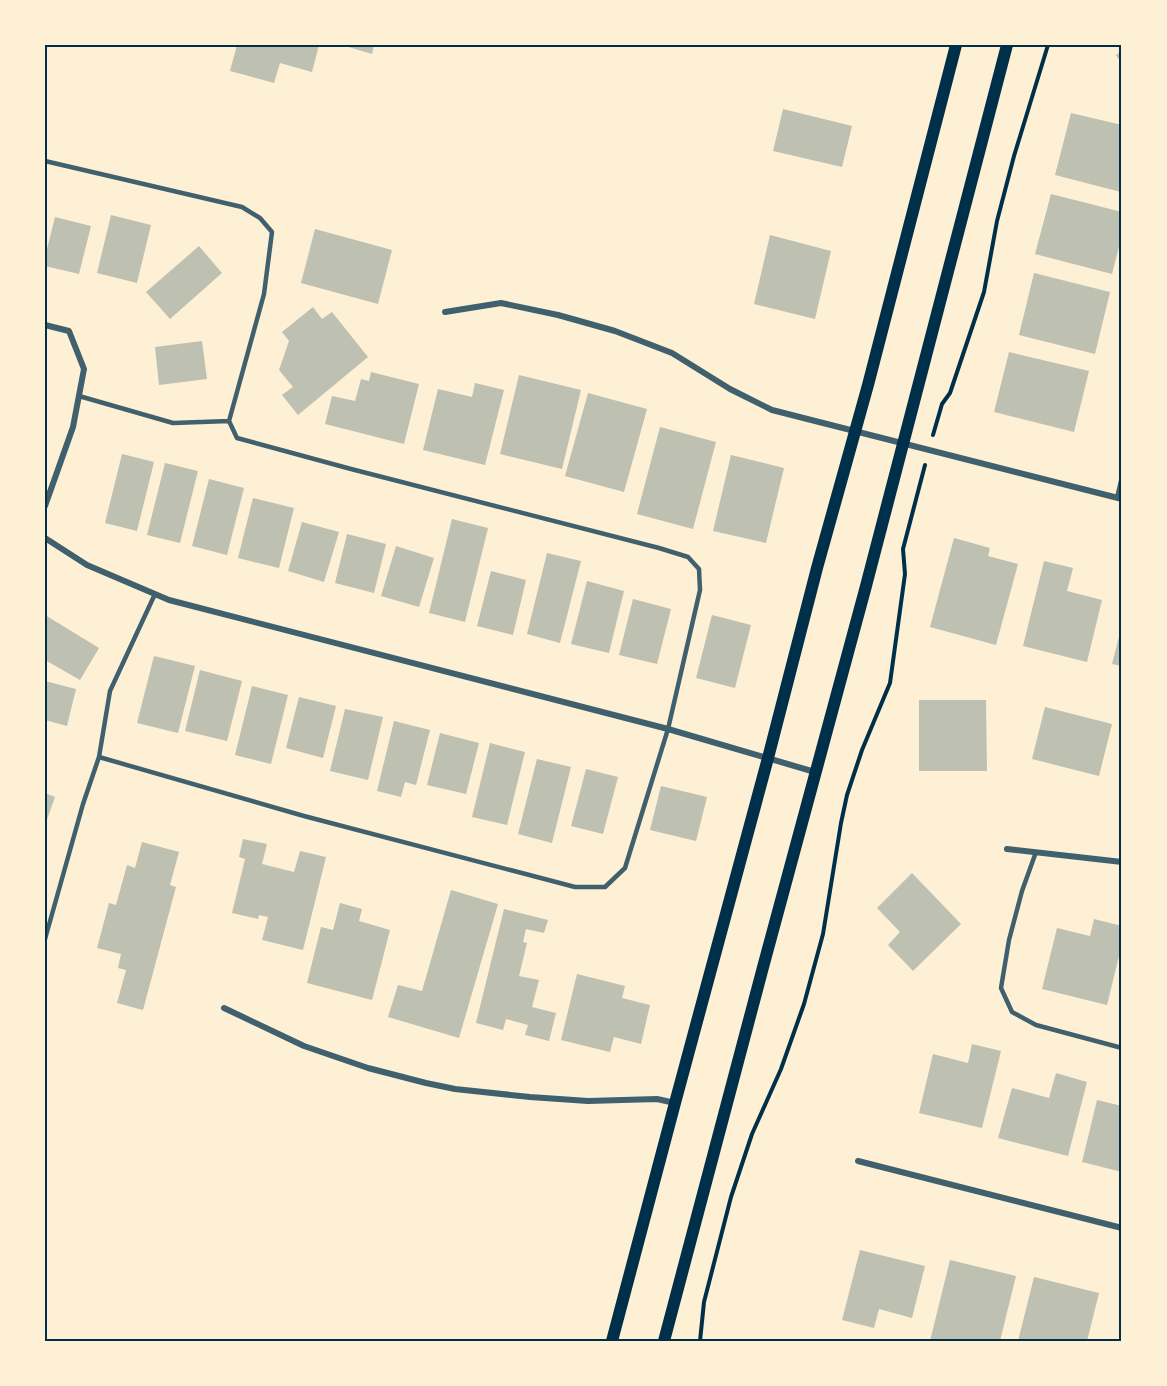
<svg xmlns="http://www.w3.org/2000/svg" width="1167" height="1386" font-family="'Sofia Sans Condensed',sans-serif">
	<style>
		.building { fill: #bec0b2 }
		.lines { fill: none; stroke-linecap: round; stroke-linejoin: round }
		.path { stroke: #003049; stroke-width: 4 }
		.service { stroke: #3f606c; stroke-width: 4.5 }
		.minor { stroke: #3f606c; stroke-width: 6 }
		.secondary { stroke: #003049; stroke-width: 12 }
		.neatline { fill: none; stroke: #003049; stroke-width: 2 }
	</style>
	<rect width="100%" height="100%" fill="#fdf0d5"/>
	<path class="building" d="M237,45h82l-7,27 -32,-9 -6,20 -44,-12z
		M342,45h32l-2,9z
		M1122,51v13l-6,-9z
		M783,109l69,17 -10,41 -69,-16z
		M1071,113l51,12 -1,67 -66,-17z
		M1051,194l71,18v23l-10,39 -77,-20z
		M111,215l40,10 -14,58 -40,-10z
		M55,217l36,9 -12,48 -34,-8v-9z
		M315,229l77,21 -14,54 -77,-21z
		M770,235l61,16 -16,68 -61,-15z
		M199,246l23,27 -52,46 -24,-27z
		M1034,273l76,19 -15,62 -76,-19z
		M313,307l9,12 10,-7 36,45 -70,58 -16,-20 11,-8 -14,-17 10,-29 -7,-9z
		M202,341l5,38 -48,6 -4,-38z
		M1009,352l80,19 -15,61 -80,-20z
		M371,372l48,12 -15,60 -79,-20 7,-28 23,5 6,-22 8,2z
		M519,375l62,15 -19,79 -62,-15z
		M475,383l29,7 -19,75 -62,-15 15,-61 34,8z
		M588,393l59,16 -23,83 -59,-16z
		M660,427l56,15 -23,87 -56,-15z
		M122,454l32,8 -17,69 -32,-8z
		M731,455l53,13 -18,75 -53,-12z
		M165,463l33,8 -18,72 -33,-8z
		M209,479l35,9 -17,67 -35,-9z
		M253,498l41,10 -15,60 -41,-10z
		M452,519l36,9 -23,94 -36,-9z
		M302,522l37,10 -15,50 -36,-11z
		M347,534l39,10 -12,49 -39,-10z
		M954,538l36,10 -2,8 30,8 -22,81 -66,-18z
		M396,546l38,12 -15,49 -38,-11z
		M547,553l34,8 -21,82 -33,-9z
		M1044,561l29,7 -6,23 35,9 -15,62 -64,-16z
		M491,571l35,9 -13,55 -36,-9z
		M587,581l37,10 -15,62 -38,-9z
		M633,599l38,10 -14,55 -38,-9z
		M45,615l54,33 -19,32 -35,-20z
		M712,615l39,10 -16,63 -39,-10z
		M1121,629h1v37l-10,-2z
		M154,656l41,10 -17,67 -41,-10z
		M200,670l42,11 -15,60 -42,-10z
		M45,681l31,8 -9,37 -22,-6z
		M252,686l36,9 -17,69 -36,-9z
		M299,697l37,9 -13,52 -37,-10z
		M919,700h67l1,71h-68z
		M1045,707l67,17 -13,52 -67,-17z
		M345,709l38,8 -15,63 -38,-9z
		M394,721l36,9 -14,55 -11,-3 -4,15 -24,-6z
		M440,733l39,10 -13,51 -39,-9z
		M490,743l35,9 -18,73 -35,-8z
		M537,759l34,8 -19,76 -34,-9z
		M586,769l32,8 -15,57 -32,-8z
		M661,786l46,11 -11,44 -46,-11z
		M45,793l10,4 -10,28z
		M243,839l24,5 -5,20 32,8 6,-21 26,6 -23,93 -41,-10 6,-23 -9,-2 -1,4 -26,-6 13,-54 -6,-2z
		M142,842l37,10 -9,33 6,2 -33,123 -26,-7 9,-33 -8,-2 3,-14 -24,-6 12,-45 7,2 11,-40 8,3z
		M912,873l49,51 -48,47 -25,-26 12,-13 -23,-24z
		M451,890l47,14 -39,134 -71,-21 10,-32 24,6z
		M340,903l22,6 -3,12 31,9 -18,70 -65,-17 14,-56 12,3z
		M504,909l44,11 -4,13 -18,-4 -3,13 4,1 -8,33 20,4 -7,27 24,6 -7,28 -24,-6 3,-10 -22,-6 -3,11 -27,-7z
		M1094,919l28,7v18l-15,61 -65,-16 15,-61 33,8z
		M577,974l48,12 -3,12 28,7 -9,39 -27,-7 -4,15 -49,-12z
		M972,1044l29,7 -19,77 -63,-15 14,-59 35,9z
		M1056,1073l31,9 -19,74 -70,-18 14,-50 37,10z
		M1097,1100l25,6v66l-40,-10z
		M860,1250l65,16 -13,52 -33,-9 -5,19 -32,-8z
		M950,1260l66,16 -16,65h-70z
		M1034,1277l65,16 -12,48h-69z"/>
	<g class="lines">
		<path class="path" d="M933,435l9,-31 8,-11 34,-101 13,-71 17,-65 34,-111
			M700,1341l4,-39 27,-105 21,-63 29,-65 23,-65 19,-70 18,-111 6,-28 15,-45 28,-67 15,-109 -2,-25 22,-84"/>
		<path class="service" d="M45,161l197,46 18,11 12,14 -8,62 -35,127 8,17 114,31 308,79 29,9 11,12 1,21 -32,139 -43,139 -20,19h-30l-271,-71 -205,-59
			M79,396l94,27 56,-2
			M1036,852l-14,39 -13,49 -8,48 11,24 24,13 86,23
			M45,939l38,-135 16,-47 11,-66 45,-97"/>
		<path class="minor" d="M445,312l56,-9 57,12 57,16 57,22 58,36 42,21 350,89
			M45,325l24,6 15,38 -11,58 -28,79
			M1118,497l4,-17
			M45,538l42,27 82,35 499,129 147,43
			M1007,849l115,13
			M224,1008l80,38 64,22 58,15 29,6 75,8 58,4 69,-2 18,4
			M858,1161l264,67"/>
		<path class="secondary" d="M612,1341l63,-238 93,-345 49,-190 51,-183 88,-340
			M664,1341l98,-370 104,-385 141,-541"/>
	</g>
	<rect width="1167" height="1386" fill="none" stroke="#fdf0d5" stroke-width="93"/>
	<rect x="46" y="46" width="1074" height="1294" class="neatline"/>
</svg>
